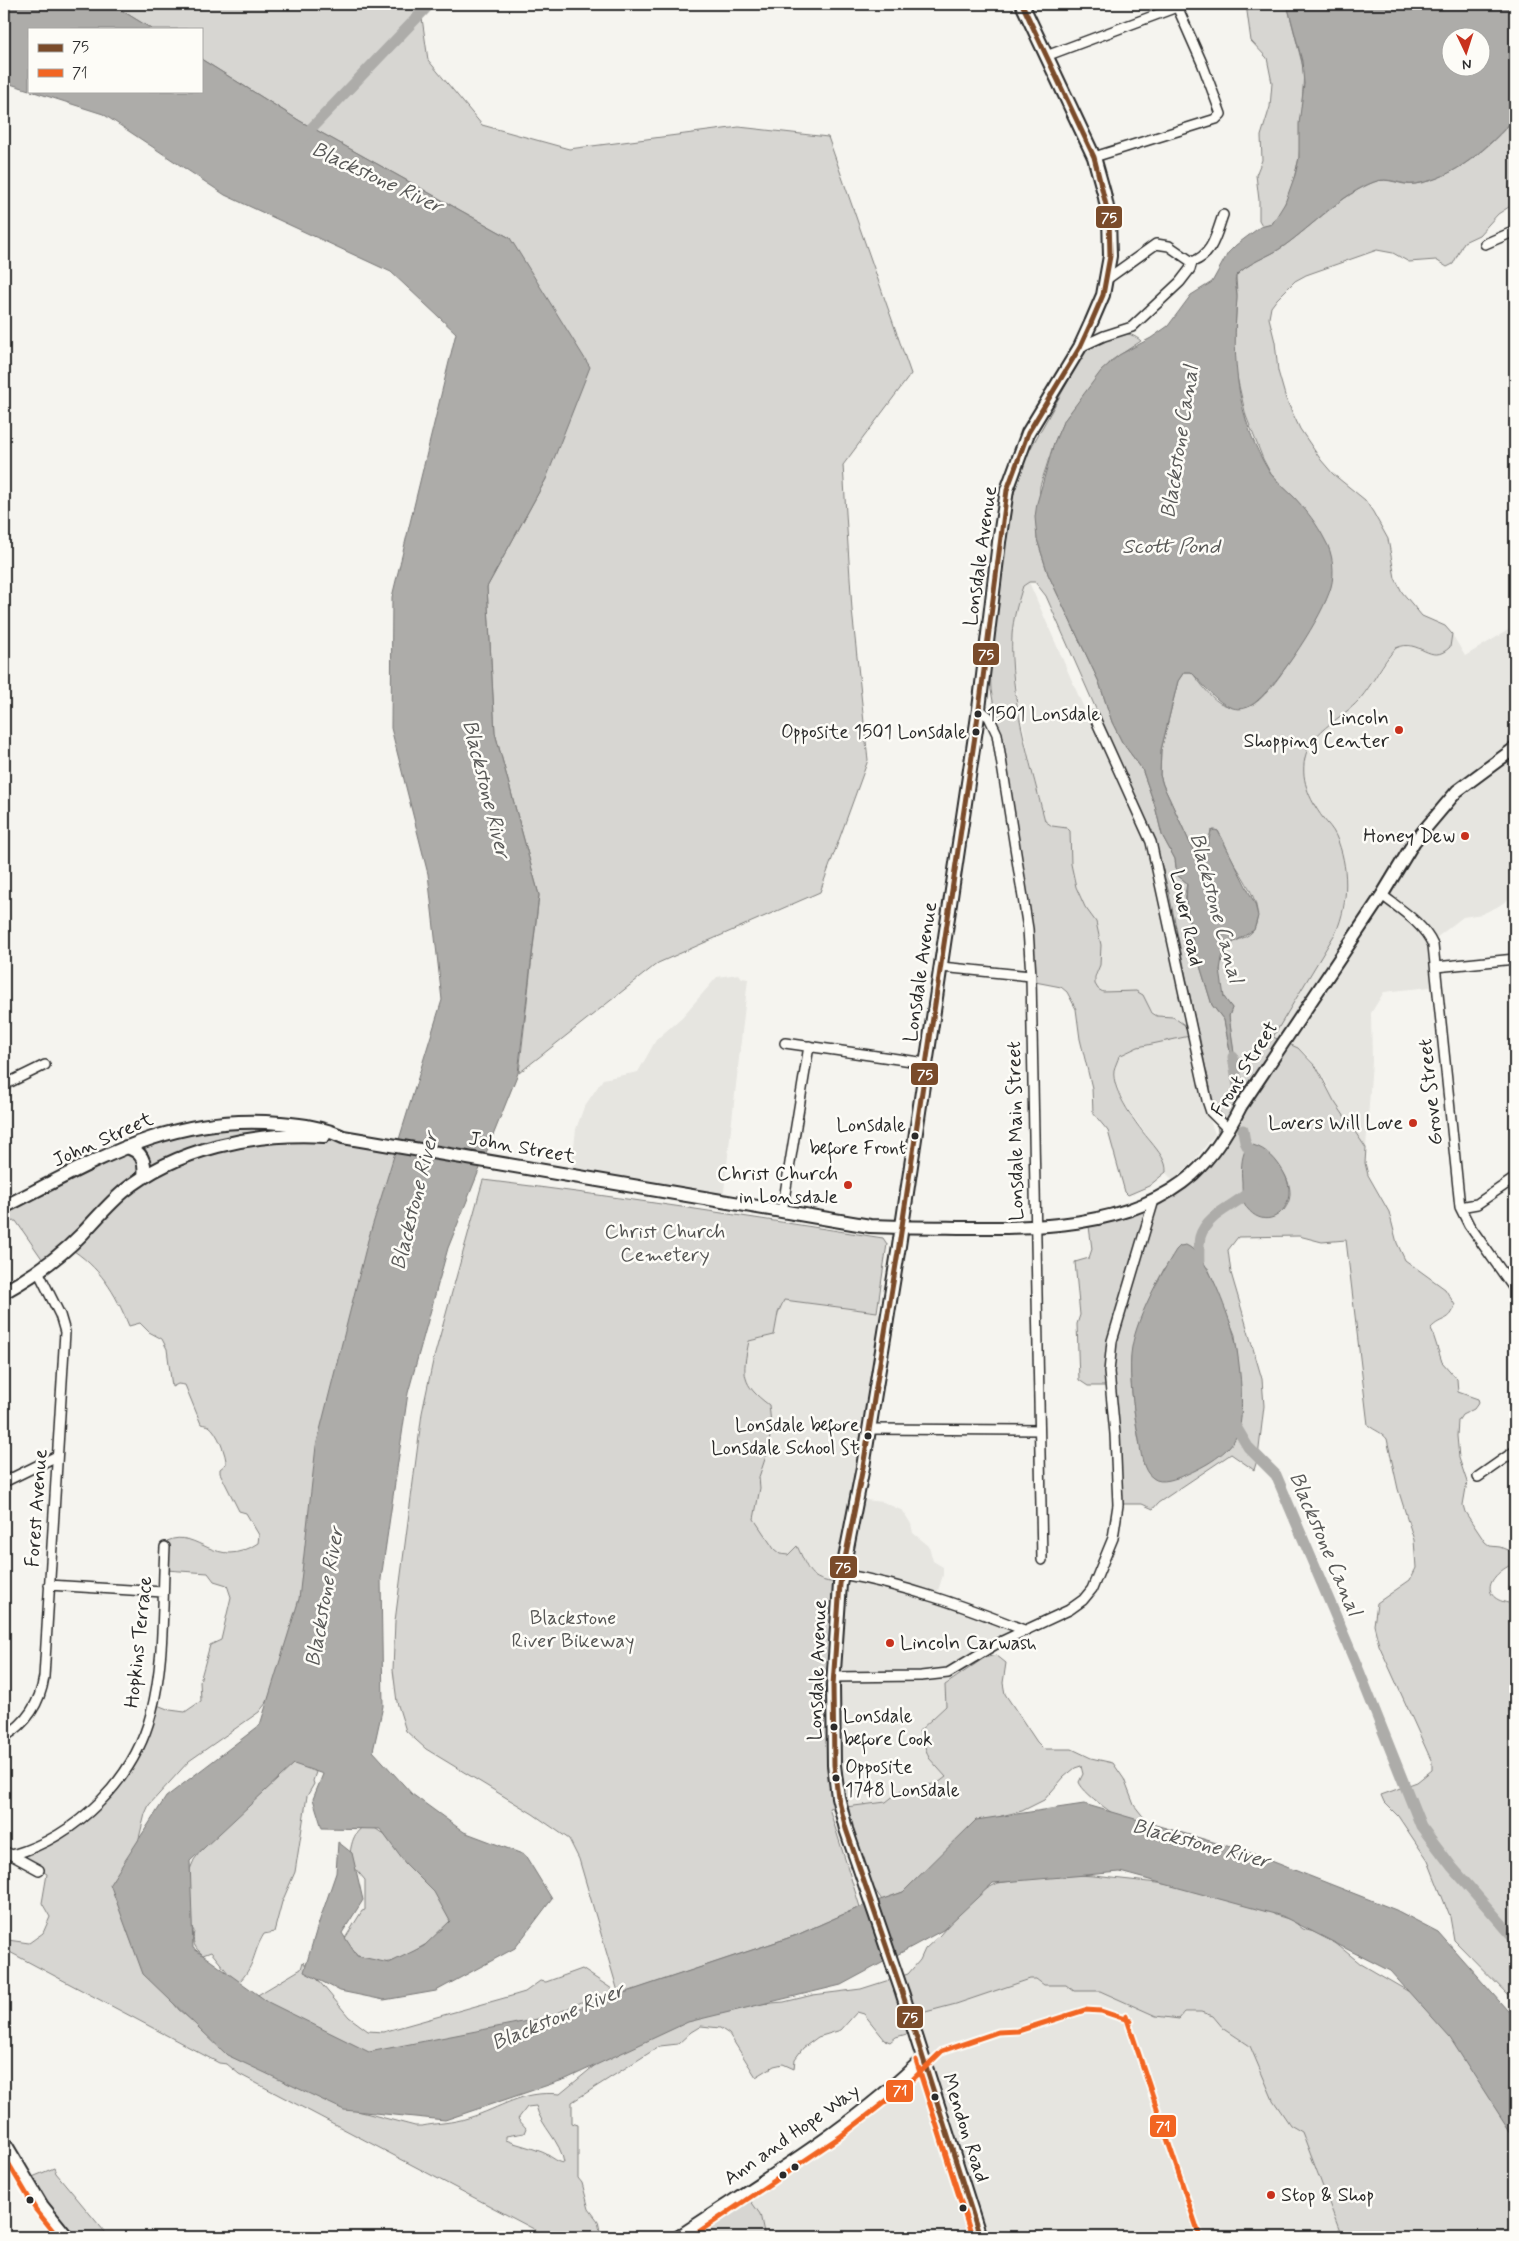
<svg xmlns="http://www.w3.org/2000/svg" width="1519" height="2241" font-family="Mynerve,sans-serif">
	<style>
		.built { fill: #e6e5e0 }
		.green { fill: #d7d6d2; stroke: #81807e; fill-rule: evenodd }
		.water { fill: #adaca9; stroke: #797877; fill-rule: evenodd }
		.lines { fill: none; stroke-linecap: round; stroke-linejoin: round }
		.canal { stroke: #adaca9; stroke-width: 11 }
		.minor-casing { stroke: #2b2b2b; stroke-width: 12 }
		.secondary-casing { stroke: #2b2b2b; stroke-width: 15 }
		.primary-casing { stroke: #2b2b2b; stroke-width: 16 }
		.minor { stroke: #fdfcf7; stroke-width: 9 }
		.secondary { stroke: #fdfcf7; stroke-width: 11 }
		.primary { stroke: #fdfcf7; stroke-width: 12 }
		.bus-1-casing { stroke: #fdfcf7; stroke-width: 9 }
		.bus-2-casing { stroke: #fdfcf7; stroke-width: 9 }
		.bus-1 { stroke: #7a4b2a; stroke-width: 5 }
		.bus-2 { stroke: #f26522; stroke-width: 5 }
		.bus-dot { fill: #2b2b2b; stroke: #fdfcf7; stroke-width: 2 }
		.poi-dot { fill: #c8321e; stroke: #fdfcf7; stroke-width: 2 }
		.labels { text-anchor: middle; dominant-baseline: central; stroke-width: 5; stroke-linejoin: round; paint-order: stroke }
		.bus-label { font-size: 19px; fill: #2b2b2b; stroke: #fdfcf7; text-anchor: start }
		.street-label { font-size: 20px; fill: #2b2b2b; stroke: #fdfcf7 }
		.poi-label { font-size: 20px; fill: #2b2b2b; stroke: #fdfcf7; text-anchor: end }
		.park-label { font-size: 20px; fill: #565655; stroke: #fdfcf7 }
		.water-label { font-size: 21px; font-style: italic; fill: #585857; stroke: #fdfcf7 }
		.line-badge { stroke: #fdfcf7; stroke-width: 2 }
		.badge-label { font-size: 14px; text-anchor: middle; font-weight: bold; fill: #fff }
	</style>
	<rect width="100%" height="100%" fill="#f5f4ef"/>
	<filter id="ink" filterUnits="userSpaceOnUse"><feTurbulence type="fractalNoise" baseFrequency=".02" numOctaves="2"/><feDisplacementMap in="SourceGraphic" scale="10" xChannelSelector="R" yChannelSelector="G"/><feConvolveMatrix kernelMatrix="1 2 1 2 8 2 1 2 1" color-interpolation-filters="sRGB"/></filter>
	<g filter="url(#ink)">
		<path class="built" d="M1029,582l64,147 51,106 26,110 16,81 -13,-9 -16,-1 -7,-7 -40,-17h-7l-5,-3 -3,-5 6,-28v-11l-5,-23 -11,-15 -9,-20 -5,-23v-28l-11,-9 -8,-1 -7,-5 -16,-64 -15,-80 -2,-42 2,-16 9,-33z
			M1515,626v269l-18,12 -15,7 -19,3 -27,21 2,48 -54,6 -13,21 1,48 -6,87 -32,-47 -9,-21 -17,-24 -10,-8 -25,-11 63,-105 10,-30 -3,-41 -7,-26 -21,-27 -9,-19 -3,-18 3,-17 11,-18 48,-43 31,-45 14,-3h5l6,4 31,-9v-6l13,22z
			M739,974l3,4 6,1 -25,221 -152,-27 5,-44 8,-22 19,-28 35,-7 18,-32 26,-23 35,-40z
			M1188,1036l13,59 14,39 -22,28 -20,18 -7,-7 1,-5 -8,-15 -34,-48 -10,-24 -1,-10 5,-15 19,-9z
			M784,1300l101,13 -29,186 27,3 20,9 8,13 2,9 16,13 4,15 10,6v8l-7,22 81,32 -30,20 -3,9 -39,26 1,22 -27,25 10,27 17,19 -8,6 -36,7 -16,12 -40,5 -6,-2 -3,-222 -15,-1 -9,-6 -16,-29 -9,8 -8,-1 -6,-5 -20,-30 6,-31 -1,-11 10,-30 2,-24 -2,-18 -16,-12 -8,-14 -1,-16 5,-22 25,-6 4,-22z
			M1030,1979h6l8,6h22l8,6h26l56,25 45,-4 12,4 10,12 27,18 23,54 17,25 12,7 40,105h-577l-5,-23 -15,-21 175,-131 -6,-47 42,-11z"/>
		<path class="green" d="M111,4h309l8,56 54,65 87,24 170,-22 89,10 83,237 -68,91 9,145 16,150 -48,132 -162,71 -139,110 20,-178 -44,-162 -8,-146 59,-108 -36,-241 -210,-117 -99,-62v-30h-49z
			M1246,4h41l17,67 -5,87 -8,32 -10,22 -9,12 -9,3 -4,-7v-20l-3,-25 6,-15 -1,-24 9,-29 2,-24 -5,-25 -16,-17z
			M1515,118v85l-17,11 -19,21 -15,7 -11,22 -6,3 -11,-7 -27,2 -16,-9 -16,-3 -71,25 -11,6 -18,18 -6,8 -2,11 6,24 3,29 8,28 14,30 21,31 12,14 32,26 8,12 15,27 7,39 7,14 20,24 23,10 7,8 -2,13c-20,20 -30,-10 -54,1 -14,15 -23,36 -37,52 -16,18 -46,30 -53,54 -7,23 3,45 17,64 4,5 10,11 13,18 13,30 13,66 0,96l-63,105 25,11 19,20 17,33 32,47 -1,15 3,12 21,37 8,31 8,17 40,29 10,16c-4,17 -14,12 -24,23l11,34 15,17 1,13 20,7 1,3 -5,7 -12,6 -4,6 -1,15 2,22 8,24 -4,23 2,7 20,30 5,4 10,1 15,6v10c-28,12 -38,37 0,41v398l-61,-62 -4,-23 -22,-56 -30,-45 -14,-14 -3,-7 36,-13 15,-12v-8l-53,-117 -5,-20 3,-22 33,-23 6,-12 -2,-28 -16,-51 -11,-50c-5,-7 -12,-8 -19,-14l-22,-185 -24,2 -23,-6 -61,1 -10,13 3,23 31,106 2,27 -6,51 -4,13 -23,-16 -73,49 -5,6 -11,-5h-23l-10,-118h-21l-9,-6 -2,-56 3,-9 -5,-53 14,-4 3,-9 -4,-30 41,-10 63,-36 27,-34c-4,-36 -14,-70 -20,-105l-61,13 -19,9c-1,4 -4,10 -5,14 -3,21 24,57 37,72 7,9 16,19 15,30l-17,14 -21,9 -3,-3 -17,-61 -15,-18 -1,-25 -12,-49 -4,-30 -9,-17 -6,-5 -26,-5 -3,-47 -6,-49 -35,-196 -1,-25 20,-153 7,-33 11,-26 65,-116c11,-10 38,-6 48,4l-29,19 -49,62 -9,21 -14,43 -3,53 11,35 51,108 13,40 10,20 20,27 13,37 7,29 13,24 2,16 10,8 -2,11 8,49 19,62 12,15 9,48 1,4h2l-7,-56 3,-8c-2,-3 -5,-5 -7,-9 -5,-10 -8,-43 1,-52 8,-8 23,-8 28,-18 12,-23 -12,-51 -22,-70 -5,-9 -8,-19 -14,-28l-5,-1c-6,7 -4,16 -8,24l-6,2 -4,-2 -32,-69 -3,-10 1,-25 17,-69 6,-9h7c9,9 17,24 29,31 8,4 22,7 30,3 24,-10 62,-82 76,-106l-22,-91 -33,-35 -8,-15 -17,-43 -10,-43 -2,-20 3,-59 -1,-18c12,-14 33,-19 48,-30 28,-20 59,-52 90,-64 15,-6 27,5 41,2 40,-6 75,-37 100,-66zM1029,582h6l11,14 111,251 12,46 28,137 -11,-4 -13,-9 -16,-1 -5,-3 -9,-18 -7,-4 -33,1 -5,-3 -3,-5v-7l5,-12 1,-20 -5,-23 -11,-15 -9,-20 -5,-23 -1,-33 -3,-3 -15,-2 -7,-5c-15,-59 -36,-126 -33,-186 1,-17 6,-33 11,-49zM1270,1155c13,14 29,36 14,55zM1208,1268l27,67 6,54 -3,43 -7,12 -23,19 -32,15 -30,-9c-8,-26 -19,-91 -14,-118 5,-28 19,-56 32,-82z
			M236,1122l162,23 -88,478 -40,75 -11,14 -70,49 -40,44 -4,9 -20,80 2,36 9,23 19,28 24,29 32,26 139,73 65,17h7c15,-3 31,-3 46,-8 34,-10 53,-28 92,-24l62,-51 113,-37 49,-4 29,-7 48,-6 47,-15 12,-14 5,-11 15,-14 21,-25 23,-20 14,-7 62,-9 34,2 100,11 72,21 9,7 17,5 11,9 11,3 20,10 27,22 50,29 16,13 88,116v115h-173l-40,-105 -12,-7 -17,-25 -23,-54 -27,-18 -10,-12 -12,-4h-16l-6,7 -23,-3 -56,-25h-26l-8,-6h-22l-8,-6h-6l-74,25 -42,11v17l-18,5 -6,5 -5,-2 -21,-26 -7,-2 -16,18 -23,7 -15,11 -8,11 -1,10 -11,-5 -9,2 -18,11 -27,-43 -9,-6 -19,-2 -10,6 -13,12 -18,2 -88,56v21l6,2v53l4,5 7,26 9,12 3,15 2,1h-54l-310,-163 -12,-10 -8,-1 -215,-114v-13l4,4 21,3 14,-10 7,-16 -8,-14 5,-29 -28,-17 71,-46 41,-53 21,-55 18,7 15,2 16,-11 -1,-20 10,-36 11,-5 10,-43 -4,-12 -13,-4 -6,-8 -42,-3 -1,-3 2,-26c31,-14 48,31 91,2l1,-8 -13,-22 -7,-2 -19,-38v-4l6,-5c1,-8 -9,-33 -17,-38 -2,-1 -5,-1 -8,-2l-16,-39 -7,-1 -6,3 -5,-38 -5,-10 -13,-7 -9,-9 -11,3c-14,-34 -29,-59 -61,-79l-23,16 -29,-42 -12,1v-13l118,-59zM536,2106c5,21 25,35 28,57 -8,-1 -14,-8 -22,-11 -12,-5 -24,-7 -36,-12v-4l18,-3 2,-5 -8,-9 9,-12z
			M483,1180c133,16 266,37 400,58l4,6 -10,68 -93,-12 -6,13 -4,22 -25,6c-7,34 -8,43 20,64l2,18 -2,24 -10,30 1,11 -6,31 20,30 6,5 8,1 9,-9c12,24 11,34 40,37l3,222 -11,3 31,99 -63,28 -178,60 -40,-136 -10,-20 -36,-25 -107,-65 -20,-18 -9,-29 -4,-32 2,-49 27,-208 11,-52z
			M996,1655l10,8 -3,20 2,11 32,48 7,7h28l19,9 22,5 11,16 10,26 26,33c-5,-1 -10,-1 -15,-4 -14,-7 -62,-39 -66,-52l4,-8 -2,-8 -6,2 -11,9 -20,23 -22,11 -21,5 -98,76 -21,8 -27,-39 -9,-54 40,-5 15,-12 37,-7 8,-6 -17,-19 -10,-27 27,-25 -1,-21 39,-27z
			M322,1754l-9,27 1,3 -7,12 -12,76 -13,30 -8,30 -10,2c-12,19 -8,32 -27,50l-26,-32 -8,3c-9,-8 -11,-12 -9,-24l-5,-8 -7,-35 12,-28 32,-44 69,-56z
			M369,1824l17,12 29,37 28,15 11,33 -9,12 -34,20c-5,6 -10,6 -17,8 -27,6 -34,-1 -50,-21l18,-29 3,-1v-30l-16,-19c2,-15 3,-31 20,-37z
			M303,1962l46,55 19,14 15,1 132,-37 10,-3 15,-11 6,1 36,-13 30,20 -7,6 -21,6 -55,25 -151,35 -127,-62 50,-30z
			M54,2168l2,5 53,64h-39l-40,-59z
			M745,2193l15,21 5,23h-92z"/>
		<path class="water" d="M4,4h107l41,25h-123v61l-25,-8z
			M1287,4h228v114c-27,29 -59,60 -100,66 -14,2 -26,-8 -41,-2 -32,12 -62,44 -90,64 -15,11 -36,16 -48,30 -2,7 1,14 1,22 -5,62 -1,120 33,175 7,9 16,16 24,24 12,13 23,27 31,43 8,13 10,33 6,47 -8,29 -51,94 -74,114 -27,24 -49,-13 -66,-29h-7l-6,9 -17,69 -1,25 3,10 32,69 4,2 6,-2 6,-23 4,-1 3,1 37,73 3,12 -4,14 -28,17 -4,11 -2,12 4,27 8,11 -3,8 7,52v4h-2l-10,-52 -12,-15 -19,-62 -7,-39 1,-21 -10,-8 -2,-16 -13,-24 -7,-29 -13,-37 -20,-27 -10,-20 -13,-40 -51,-108 -11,-35 -2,-22 2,-14 17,-60 9,-21 38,-51 18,-16 32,-17 17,-12 23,-31 21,-13 16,-29 8,-8 24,-18 12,-3 13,-21 10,-28 4,-17v-34l5,-40 -2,-23zM1452,38h30v30h-30z
			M201,59l99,62 210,117 80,129 -44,112 -59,108 8,146 44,162 -21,178 -70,175 -40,145 -27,186 2,127 -10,45 39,43 52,38 61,23 27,44 -37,49 -79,43 -52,9 -44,-9 -36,-19 13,-44 19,-55 2,-31 14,11 11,47 -21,33 15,23 32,7 35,-17 26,-25 -16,-29 -29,-29 -25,-34 -58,-1 -9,-29 10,-25 -29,-10 -104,97 3,87 75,54 101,50 189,-37 239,-80 63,-28 43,-15 73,-72 108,-16 167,49 145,57 42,22 77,87v120l-65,-101 -60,-67 -108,-55 -162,-44 -127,11 -50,47 -102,55 -153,37 -122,57 -121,41 -101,-10 -117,-55 -84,-81 -33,-90 56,-87 94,-72 39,-126 17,-153 52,-206 74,-240 -14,-126 -37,-146 1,-131 64,-264 -65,-61 -166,-77 -122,-81 -72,-23h170z
			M1253,1145c14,4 24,15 31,28 18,33 -16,62 -37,35 -5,-7 -5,-18 -5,-26 -1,-13 -1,-23 4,-34z
			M1186,1245c21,9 37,58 45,80 8,20 15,89 7,108 -8,20 -34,34 -53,42 -8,3 -24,10 -32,3 -11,-7 -12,-26 -14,-38 -5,-27 -10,-59 -8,-86 3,-32 28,-77 45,-104l4,-4z"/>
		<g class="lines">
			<path class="canal" d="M302,138l128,-134
				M1233,1057l6,35
				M1243,1130l2,12 9,17
				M1199,1268c0,-9 -1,-22 1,-31 7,-25 40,-32 54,-50
				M1232,1420l16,27 28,28 83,196 62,155 31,41 63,72"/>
			<defs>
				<path id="minor" d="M1046,56l131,-49
					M1094,157l122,-38 5,-5 -19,-51 -26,-59
					M1485,244l30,-13
					M1192,262c21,-7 24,-28 31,-47
					M1080,347l24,-11 28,-9 48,-45 10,-13 2,-7 -23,-16 -13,-2 -49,35
					M979,709l10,8 8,17 31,195 3,47 11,584
					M1094,716l57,126 56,258 4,12 18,18
					M1382,895c19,15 41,28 51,50l27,262 9,18 46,65
					M941,967l90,9
					M1436,967l79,-8
					M785,1043l141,20
					M4,1085l41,-20
					M1460,1207l17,-3 38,-26
					M782,1212l27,-166
					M870,1429l169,1
					M1478,1477l37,-26
					M4,1482l53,-26
					M842,1574c63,11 122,32 182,56
					M49,1585l114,7
					M833,1677l88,-1 27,-3 48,-29 73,-34 14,-10 9,-11 21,-51 5,-33 -3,-71 -6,-62 3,-31 42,-141
					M4,1737c23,-14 36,-33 40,-60l21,-345 -5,-17 -22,-44
					M4,1851l35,19
					M12,1855c65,-19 122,-75 139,-141 14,-53 11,-112 14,-167
					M49,2237l14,-5"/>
				<path id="secondary" d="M902,1227c94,-1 216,13 291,-53 21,-19 36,-44 48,-68l141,-211 32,-53 43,-51 58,-43
					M678,2237c83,-56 173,-108 245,-179"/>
				<path id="primary" d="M126,1147c16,4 20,14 18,30
					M4,1207c93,-47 167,-94 276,-84 21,2 43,4 63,14l527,89 32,1
					M4,1292c29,-16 56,-35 79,-59 13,-14 25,-28 40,-41 53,-44 133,-60 201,-56
					M4,2142l38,64 25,31
					M980,2237l-78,-245 -56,-163 -8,-32 -4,-32 -1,-80 7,-101 23,-117 36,-221 80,-537 20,-167 8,-52 21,-57 52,-86 11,-24 12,-28 7,-39 -1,-39 -5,-24 -10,-36 -72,-153"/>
			</defs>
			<use href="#minor" class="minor-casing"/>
			<use href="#secondary" class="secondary-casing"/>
			<use href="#primary" class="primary-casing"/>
			<use href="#minor" class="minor"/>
			<use href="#secondary" class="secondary"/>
			<use href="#primary" class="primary"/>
			<defs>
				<path id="bus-1" d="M980,2237l-78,-245 -56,-163 -8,-32 -4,-32 -1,-80 7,-101 23,-117 36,-221 80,-537 28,-219 21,-57 52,-86 11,-24 12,-28 7,-39 -1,-39 -15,-60 -72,-153"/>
				<path id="bus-2" d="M1126,2016l74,221
					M916,2060l56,177
					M4,2156l32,54 22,27
					M691,2237l150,-101 67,-52 34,-33 56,-19 20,-1 67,-21 16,1 30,10"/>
			</defs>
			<use href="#bus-1" class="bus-1-casing"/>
			<use href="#bus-2" class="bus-2-casing"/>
			<use href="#bus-1" class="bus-1"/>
			<use href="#bus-2" class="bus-2"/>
		</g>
	</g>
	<g class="bus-dot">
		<circle cx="978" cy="714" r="4.5"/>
		<circle cx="976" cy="732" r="4.5"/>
		<circle cx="915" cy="1136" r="4.5"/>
		<circle cx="868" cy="1436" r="4.5"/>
		<circle cx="834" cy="1727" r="4.5"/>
		<circle cx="836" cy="1778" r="4.5"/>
		<circle cx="935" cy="2097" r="4.5"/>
		<circle cx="795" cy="2167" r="4.5"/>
		<circle cx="783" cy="2175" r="4.5"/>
		<circle cx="30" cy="2200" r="4.5"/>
		<circle cx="963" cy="2208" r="4.5"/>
	</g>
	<g class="poi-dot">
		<circle cx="1399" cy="730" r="5"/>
		<circle cx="1465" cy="836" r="5"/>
		<circle cx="1413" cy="1123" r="5"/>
		<circle cx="848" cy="1185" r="5"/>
		<circle cx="890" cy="1643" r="5"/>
		<circle cx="1271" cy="2195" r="5"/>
	</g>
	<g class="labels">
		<g class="bus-label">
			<text x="987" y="714">1501 Lonsdale</text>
			<text x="967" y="732" text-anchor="end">Opposite 1501 Lonsdale</text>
			<text x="906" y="1125" text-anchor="end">Lonsdale<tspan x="906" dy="23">before Front</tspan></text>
			<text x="859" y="1425" text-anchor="end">Lonsdale before<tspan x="859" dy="23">Lonsdale School St</tspan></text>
			<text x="843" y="1716">Lonsdale<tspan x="843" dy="23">before Cook</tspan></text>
			<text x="845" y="1767">Opposite<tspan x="845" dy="23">1748 Lonsdale</tspan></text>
		</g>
		<g class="street-label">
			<text transform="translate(981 556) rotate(-82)">Lonsdale Avenue</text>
			<text transform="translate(1186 918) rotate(78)">Lower Road</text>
			<text transform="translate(921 972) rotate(-82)">Lonsdale Avenue</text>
			<text transform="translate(1245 1069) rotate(-58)">Front Street</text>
			<text transform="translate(1431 1092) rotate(-96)">Grove Street</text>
			<text transform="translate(1016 1131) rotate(-91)">Lonsdale Main Street</text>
			<text transform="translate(103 1140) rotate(-24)">John Street</text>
			<text transform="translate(522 1148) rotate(10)">John Street</text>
			<text transform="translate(37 1508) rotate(-86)">Forest Avenue</text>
			<text transform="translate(139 1642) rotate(-84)">Hopkins Terrace</text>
			<text transform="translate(818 1670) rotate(-88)">Lonsdale Avenue</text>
			<text transform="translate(965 2128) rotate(72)">Mendon Road</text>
			<text transform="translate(792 2135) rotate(-35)">Ann and Hope Way</text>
		</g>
		<g class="poi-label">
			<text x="1389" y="718">Lincoln<tspan x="1389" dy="23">Shopping Center</tspan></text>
			<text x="1455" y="836">Honey Dew</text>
			<text x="1403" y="1123">Lovers Will Love</text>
			<text x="838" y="1174">Christ Church<tspan x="838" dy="23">in Lonsdale</tspan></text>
			<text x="900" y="1643" text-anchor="start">Lincoln Carwash</text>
			<text x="1281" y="2195" text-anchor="start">Stop &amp; Shop</text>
		</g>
		<g class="park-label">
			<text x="665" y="1232">Christ Church<tspan x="665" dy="23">Cemetery</tspan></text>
			<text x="573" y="1618">Blackstone<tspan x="573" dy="23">River Bikeway</tspan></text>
		</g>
		<g class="water-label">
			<text transform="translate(377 178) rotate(25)">Blackstone River</text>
			<text transform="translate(1180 442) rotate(-81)">Blackstone Canal</text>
			<text x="1171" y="547">Scott Pond</text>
			<text transform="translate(486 789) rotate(76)">Blackstone River</text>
			<text transform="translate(1216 908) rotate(75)">Blackstone Canal</text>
			<text transform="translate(415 1201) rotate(-76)">Blackstone River</text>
			<text transform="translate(1325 1544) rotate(67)">Blackstone Canal</text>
			<text transform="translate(325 1597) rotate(-80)">Blackstone River</text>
			<text transform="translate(1201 1844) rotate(15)">Blackstone River</text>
			<text transform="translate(558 2017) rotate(-23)">Blackstone River</text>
		</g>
	</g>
	<g class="line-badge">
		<rect x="1095" y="205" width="28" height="24" rx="5" fill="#7a4b2a"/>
		<rect x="972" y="642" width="28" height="24" rx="5" fill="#7a4b2a"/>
		<rect x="910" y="1062" width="29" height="24" rx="5" fill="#7a4b2a"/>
		<rect x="829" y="1555" width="29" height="24" rx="5" fill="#7a4b2a"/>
		<rect x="896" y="2005" width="28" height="24" rx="5" fill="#7a4b2a"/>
		<rect x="885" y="2079" width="29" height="24" rx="5" fill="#f26522"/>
		<rect x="1149" y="2114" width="28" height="24" rx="5" fill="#f26522"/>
	</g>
	<g class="badge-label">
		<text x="1109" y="222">75</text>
		<text x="986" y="659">75</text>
		<text x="925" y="1079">75</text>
		<text x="843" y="1572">75</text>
		<text x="910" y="2022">75</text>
		<text x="900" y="2095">71</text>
		<text x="1163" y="2131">71</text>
	</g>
	<rect width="1519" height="2241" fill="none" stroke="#fdfcf7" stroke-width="20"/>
	<rect x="10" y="10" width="1499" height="2221" fill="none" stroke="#2b2b2b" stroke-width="2" filter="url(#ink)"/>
	<rect x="28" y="28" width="175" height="65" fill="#fdfcf7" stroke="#a9a8a5"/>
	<rect x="38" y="44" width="25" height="8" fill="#7a4b2a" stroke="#a9a8a5"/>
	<text x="72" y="52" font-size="15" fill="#2b2b2b">75</text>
	<rect x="38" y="69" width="25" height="8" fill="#f26522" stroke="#a9a8a5"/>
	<text x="72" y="78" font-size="15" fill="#2b2b2b">71</text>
	<g transform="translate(1466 52) rotate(176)"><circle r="24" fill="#fdfcf7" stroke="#a9a8a5"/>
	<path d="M0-4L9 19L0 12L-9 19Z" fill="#c8321e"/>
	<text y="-8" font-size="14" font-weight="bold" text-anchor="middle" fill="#2b2b2b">N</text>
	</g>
</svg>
